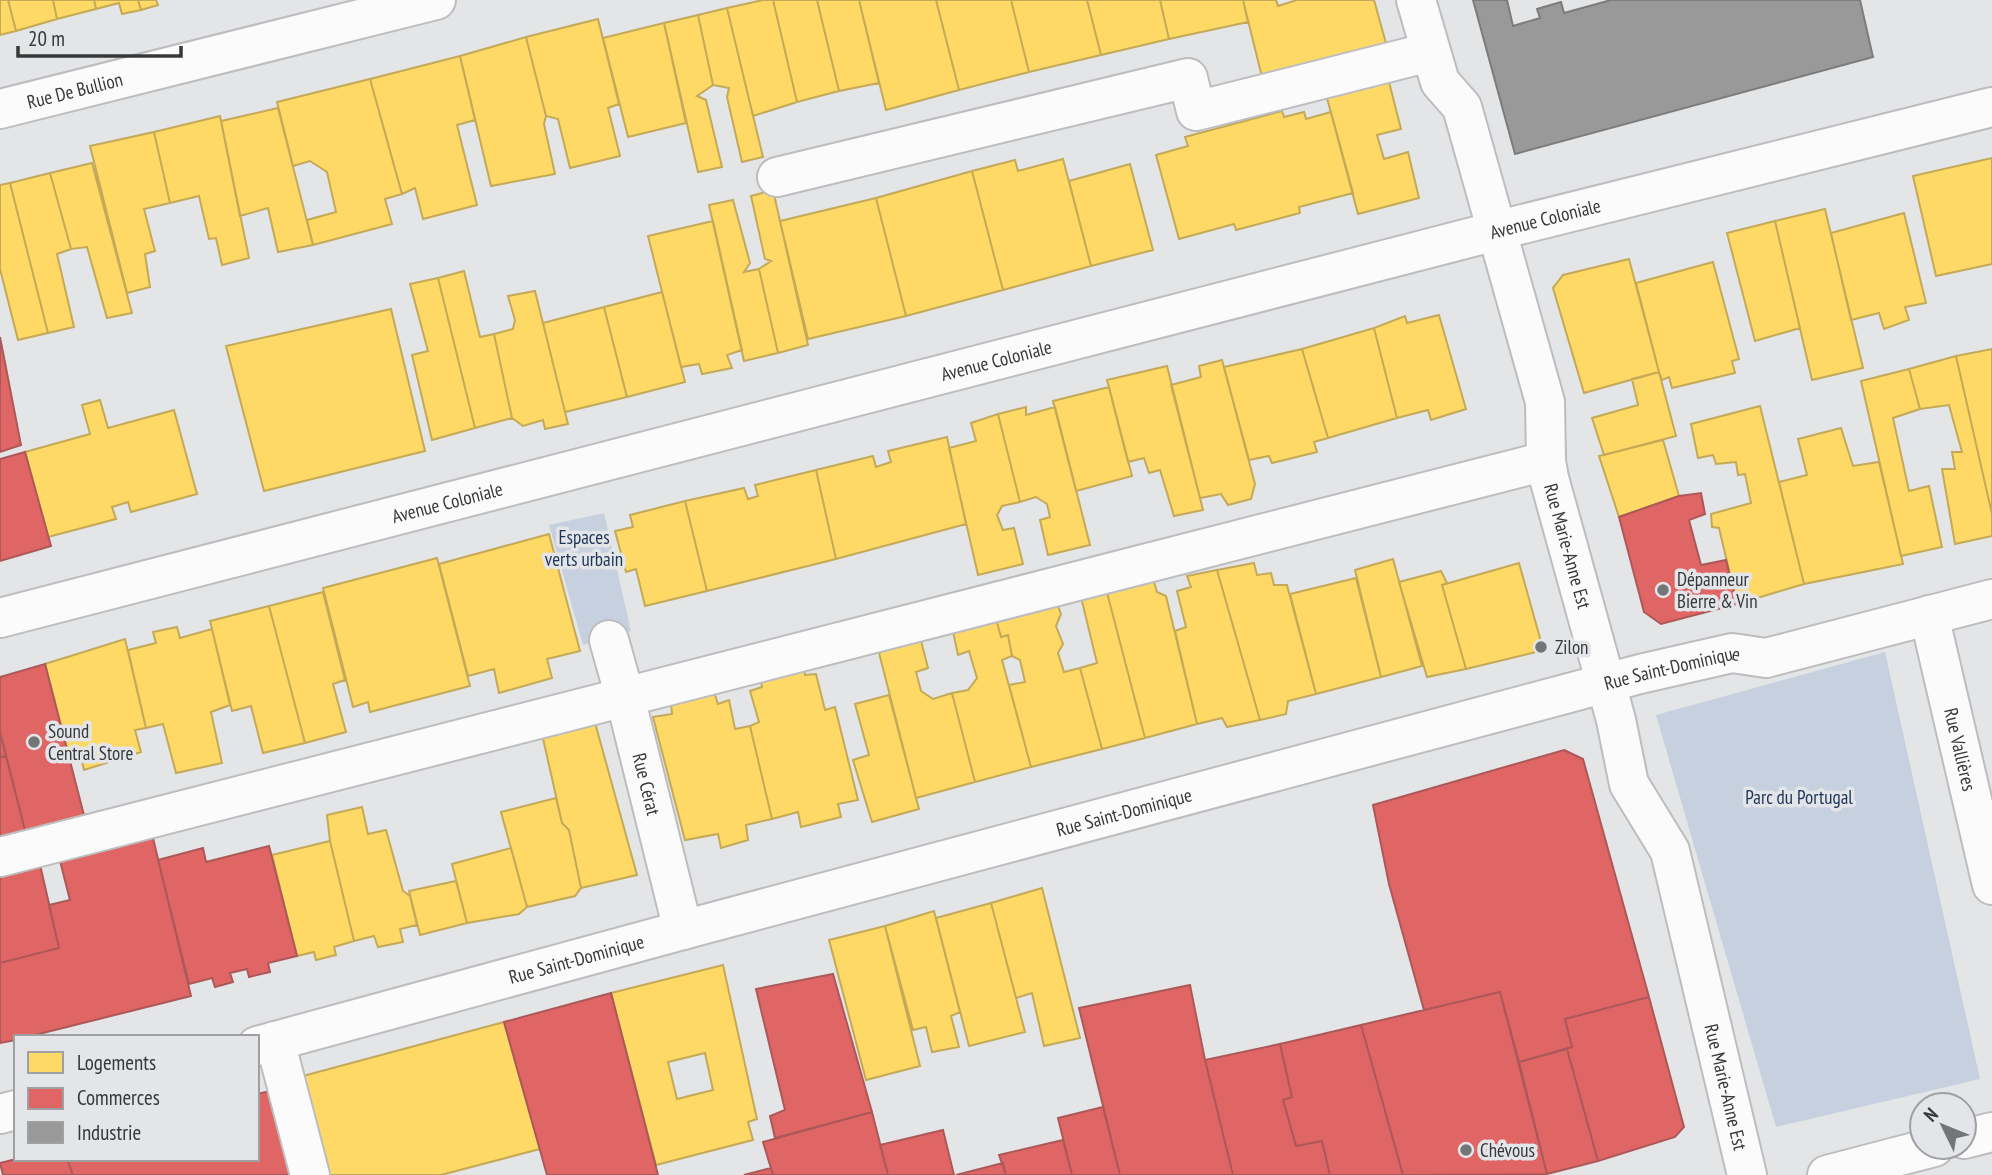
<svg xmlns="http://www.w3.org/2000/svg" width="1992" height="1175" font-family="'PT Sans Narrow',sans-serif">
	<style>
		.green { fill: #c7d0de }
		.homes { fill: #ffd966; stroke: #c3a958; stroke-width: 2; fill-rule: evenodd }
		.shops { fill: #e06666; stroke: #ad5858; stroke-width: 2 }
		.industry { fill: #999; stroke: #7c7c7c; stroke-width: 2 }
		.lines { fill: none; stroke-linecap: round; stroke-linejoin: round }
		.minor-casing { stroke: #bdbdbf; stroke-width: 42 }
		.major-casing { stroke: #bdbdbf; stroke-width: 42 }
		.minor { stroke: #fbfbfb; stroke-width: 38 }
		.major { stroke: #fbfbfb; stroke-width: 38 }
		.poi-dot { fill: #747576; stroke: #e3e5e8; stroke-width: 2.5 }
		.labels { text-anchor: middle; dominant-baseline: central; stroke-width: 7; stroke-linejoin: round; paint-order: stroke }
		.street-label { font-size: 19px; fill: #373839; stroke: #e3e5e8 }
		.park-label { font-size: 19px; fill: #1d3358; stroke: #e3e5e8 }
		.poi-label { font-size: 19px; fill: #373839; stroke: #e3e5e8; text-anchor: start }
	</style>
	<rect width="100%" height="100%" fill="#e4e5e7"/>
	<path class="green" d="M604,513l27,118 -48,14 -34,-120z
		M1885,652l95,427 -204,48 -120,-412z"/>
	<path class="homes" d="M0,0h8l8,31 -16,4z
		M8,0h45l4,19 -41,12z
		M53,0h41l2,9 -39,10z
		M94,0h44l3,10 -19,4 -3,-11 -23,6z
		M138,0h18l2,5 -17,5z
		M763,0h10l24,102 -44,14 -26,-108z
		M773,0h44l22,91 -42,11z
		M817,0h42l20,83 -40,8z
		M859,0h77l23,90 -73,20z
		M936,0h75l18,72 -70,18z
		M1011,0h76l14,55 -72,17z
		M1087,0h73l9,39 -68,16z
		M1160,0h83l5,22 -79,17z
		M1243,0h33l2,6 19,-6h77l13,47 -125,30z
		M727,8l36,149 -21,5 -15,-65 2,-9 -16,-3 -15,-70z
		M698,15l15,70 -16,11 9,4 16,67 -24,5 -34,-149z
		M598,19l21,85 -11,4 12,48 -50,12 -12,-49 -12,-3 -20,-79z
		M664,23l22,100 -58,14 -25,-99z
		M526,37l20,79 -2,8 11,50 -64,12 -31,-130z
		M460,56l15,64 -18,5 20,80 -54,14 -8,-31 -13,6 -32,-115z
		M370,79l32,115 -17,5 7,25 -79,21 -6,-25 29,-8 -9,-40 -17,-11 -17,5 -16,-64z
		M1389,82l12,47 -24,6 7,24 24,-7 11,46 -61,16 -31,-116z
		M278,108l35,137 -35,7 -10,-44 -28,8 -19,-95z
		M1282,111l2,6 20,-5 2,7 25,-7 22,81 -54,14 1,6 -64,17 -2,-6 -55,15 -23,-84 32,-9 -3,-9z
		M220,116l29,142 -27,7 -6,-27 -7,1 -10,-43 -29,7 -16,-71z
		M154,132l16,71 -26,6 11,42 -10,3 5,33 -23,6 -37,-147z
		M1992,158v106l-56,12 -23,-100z
		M1063,159l28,107 -88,24 -31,-119 43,-11 3,11z
		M92,163l40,150 -25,5 -20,-71 -16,2 -21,-76z
		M1130,164l23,86 -62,16 -22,-85z
		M972,171l31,119 -97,26 -30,-118z
		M50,173l21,76 -14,5 17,73 -26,6 -38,-150z
		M10,183l38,150 -30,7 -18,-71v-84z
		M773,190l35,155 -30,8 -19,-84 12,-8 -6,-2 -14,-63z
		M876,198l30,118 -98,23 -28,-118z
		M733,200l17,63 -6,9 15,-3 19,84 -34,8 -35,-156z
		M1825,209l38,159 -51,12 -37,-159z
		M1904,213l22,90 -21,4 4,13 -25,9 -5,-16 -28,7 -20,-87z
		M713,221l29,129 -15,5 5,13 -30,6 -3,-10 -18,3 -33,-131z
		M1775,221l25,107 -45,13 -28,-108z
		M1629,259l30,113 -75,21 -31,-105 10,-13z
		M1713,262l26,97 -7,2 3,12 -63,15 -3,-11 -7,3 -3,-8 -23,-89z
		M464,271l16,66 14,-3 18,84 -37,10 -37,-150z
		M438,278l37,150 -43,12 -20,-85 16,-4 -18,-67z
		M535,291l33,133 -23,5 -2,-9 -20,6 -11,-8 -18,-84 19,-5 2,-9 -7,-24z
		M662,292l23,90 -58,15 -23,-90z
		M604,307l23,90 -62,15 -22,-89z
		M391,309l34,142 -161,40 -38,-145z
		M1439,315l27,94 -35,11 -3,-10 -31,8 -23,-90 31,-12 2,7z
		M1374,328l23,90 -69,20 -26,-89z
		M1302,349l26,89 -14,4 3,10 -45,11 -3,-7 -20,4 -25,-93z
		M1992,349v165l-36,-158z
		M1956,356l36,158v22l-37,8 -13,-75h13l-3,-17h10l-13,-47 -29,4 -11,-40z
		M1222,360l33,124 -4,15 -23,6 -7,-11 -21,4 -29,-113 30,-8 -2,-11z
		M1167,366l36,144 -29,6 -14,-46 -11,3 -5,-15 -16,4 -21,-82z
		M1909,369l11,40 -27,9 16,73 20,-5 13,61 -41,9 -40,-175z
		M1659,372l17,64 -72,19 -12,-37 46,-13 -6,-26z
		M1109,387l23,89 -56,15 -23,-90z
		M100,400l8,28 66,-18 23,84 -66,18 -3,-10 -16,5 4,12 -68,18 -23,-85 65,-18 -8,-29z
		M1760,406l44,178 -67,20 -18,-76 -7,-1 -1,-13 40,-11 -6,-29 -7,1 -2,-13 -20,2 -3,-9 -15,3 -7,-34z
		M1026,407v8l29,-8 35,138 -42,10 -8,-35 10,-3 -3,-13 -11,-7 -16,5 -22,-88z
		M998,414l22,88 -18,4 -5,9 6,15 11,-2 9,36 -45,11 -29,-127 27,-7 -5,-18z
		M1841,428l12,38 26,-4 24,102 -99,20 -25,-102 28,-7 -9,-36z
		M947,437l19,87 -130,35 -20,-89 57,-14 3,11 15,-5 -3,-11z
		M1663,440l16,56 -60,21 -20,-61z
		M816,470l20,89 -129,32 -22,-90 59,-13 4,11 10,-3 -3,-11z
		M685,501l22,90 -62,15 -9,-37 -10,3 -11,-41 18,-4 -3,-12z
		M549,534l31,117 -33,8 5,19 -53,15 -5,-24 -26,7 -29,-112z
		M437,558l33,128 -100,26 -2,-10 -15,5 -30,-119z
		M1393,559l29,107 -41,11 -26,-107z
		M1254,563l3,12 14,-2 3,12h13l29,109 -28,7 -2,13 -26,6 -43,-150z
		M1519,563l21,75 -4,14 -70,17 -24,-84z
		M1217,570l43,150 -33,7 -5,-9 -25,6 -22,-93 11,-4 -9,-36 14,-4 -4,-11z
		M1441,571l6,12 -5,2 24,84 -39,8 -28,-95z
		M1151,572l6,20 9,4 31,128 -52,14 -40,-153z
		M1356,578l25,99 -65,17 -26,-100z
		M1105,585l40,153 -43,11 -22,-81 17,-5 -17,-70z
		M323,592l22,88 -12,4 13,48 -41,11 -36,-137z
		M1054,596l7,18 -5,12 7,18 -5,9 6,19 16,-4 22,81 -71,18 -22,-82 16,-3 -5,-22 -8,-4 -4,-21 -7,2 -7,-25z
		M269,606l36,137 -42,10 -12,-47 -19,5 -22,-90z
		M994,612l7,25 7,-2 4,21 -10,4 29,107 -56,15 -23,-89 16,-3 9,-12 -8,-27 -11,4 -7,-33z
		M177,627l3,11 32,-9 18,76 -19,7 11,51 -46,10 -13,-49 -17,4 -18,-78 28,-7 -3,-11z
		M918,629l10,39 -12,4 5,19 12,8 19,-6 23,89 -59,16 -40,-157z
		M125,639l21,89 -11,2 6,22 -57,18 -5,-21 -11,3 -23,-88z
		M803,659l2,16 11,-1 9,36 10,-3 23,93 -20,4 3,13 -40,10 -3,-15 -26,7 -22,-93 9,-4 -9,-31 12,-4 -3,-16z
		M714,692l4,12 11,-4 6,29 15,-3 22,93 -26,6 2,15 -27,8 -3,-14 -33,6 -32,-123 19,-3 -1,-11z
		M889,695l30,114 -47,13 -19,-62 16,-5 -14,-51z
		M594,719l43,156 -56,13 -12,-58 -7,-7 -20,-89z
		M556,798l6,25 7,7 12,58 -6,8 -48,11 -26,-95z
		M362,807l6,27 18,-4 17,61 7,5 7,29 -17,4 3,13 -25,5 -4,-11 -20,5 -24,-100 -3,-26z
		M330,841l24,100 -20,6 2,8 -20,5 -2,-8 -17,4 -25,-101z
		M511,848l16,59 -8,7 -52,9 -15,-59z
		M456,881l11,42 -47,12 -11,-44z
		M1042,888l38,150 -36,8 -12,-53 -16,5 -25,-95z
		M991,903l34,129 -56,14 -33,-128z
		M934,911l26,101 -9,4 8,31 -27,5 -6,-25 -13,3 -28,-104z
		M885,926l35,140 -54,14 -37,-140z
		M723,965l34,154 -9,3 5,18 -97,25 -45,-172zM705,1053l8,37 -36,9 -9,-37z
		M504,1022l36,127 -99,26h-112l-26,-99z"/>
	<path class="shops" d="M0,337l21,108 -21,7z
		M25,452l26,94 -51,15v-102z
		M1701,493l4,21 -16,6 12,45 25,-5 11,44 -76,20 -17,-12 -25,-95 60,-21z
		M45,664l41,159 -59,15 -27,-106v-55z
		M0,732l6,24 -6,1z
		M1564,750l19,9 66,238 -84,22 7,28 -53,15 -19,-70 -76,18 -35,-126 -16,-79z
		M6,756l21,82 -27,7v-88z
		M152,834l39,162 -164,41h-11v3l-16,3v-80l59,-15 -10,-43 21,-5 -11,-43z
		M269,846l28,110 -29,7 2,9 -21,5 -2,-8 -17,4 3,9 -18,5 -3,-9 -23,6 -31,-124 45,-12 3,14z
		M39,860l20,88 -59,15v-93z
		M833,974l39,138 -97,26 -5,-22 15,-6 -29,-121z
		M1190,985l15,75 28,115h-113l-41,-167z
		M1500,992l47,182 -144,1 -42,-150z
		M611,993l47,182h-111l-43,-153z
		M1649,997l35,130 -9,10 -77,24 -31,-112 5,-2 -7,-28z
		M1361,1025l42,150h-73l-8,-34 -26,5 -13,-46 9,-3 -12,-53z
		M1280,1044l12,53 -9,3 13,46 26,-5 8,34h-97l-28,-115z
		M1567,1049l31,112 -51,13 -28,-112z
		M275,1090l23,85h-225l-6,-16h190v-65z
		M1103,1107l17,68h-48l-14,-57z
		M872,1112l16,63h-115l-10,-33z
		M943,1130l11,45h-66l-8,-30z
		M1063,1140l9,35h-66l-7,-20z
		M16,1159h51l6,16h-70l-3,-12z
		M1003,1163l3,12h-50z
		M771,1168l2,7h-29z"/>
	<path class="industry" d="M1473,0h34l6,26 27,-8 -3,-9 24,-7 3,11 47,-13h249l13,57 -358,97z"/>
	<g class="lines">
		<defs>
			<g id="minor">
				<path id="s1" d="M1416,0l24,82 22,25 83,295 1,59 3,17 67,242 13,64 41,67 77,324"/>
				<path id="s2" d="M0,109l436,-109"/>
				<path d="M777,177l411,-99 8,33 234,-59"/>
				<path id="s3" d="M1929,615l63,270"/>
				<path id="s4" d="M0,618l1523,-394 469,-117"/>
				<path id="s5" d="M609,640l16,57 58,233"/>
				<path d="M0,857l1546,-396"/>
				<path d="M275,1041l35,134"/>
				<path id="s6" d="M257,1046l426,-116 957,-256 92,-21 34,5 226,-59"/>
				<path d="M0,1114l16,-4"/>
			</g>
			<path id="major" d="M1964,1139l28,-7
				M1827,1175l107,-28"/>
		</defs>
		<use href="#minor" class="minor-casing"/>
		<use href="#major" class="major-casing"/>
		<use href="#minor" class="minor"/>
		<use href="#major" class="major"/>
	</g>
	<g class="poi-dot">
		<circle cx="1663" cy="590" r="7"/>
		<circle cx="1541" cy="647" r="7"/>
		<circle cx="34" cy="742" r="7"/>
		<circle cx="1466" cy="1150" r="7"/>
	</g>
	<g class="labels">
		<g class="street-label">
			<text stroke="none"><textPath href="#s2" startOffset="77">Rue De Bullion</textPath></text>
			<text stroke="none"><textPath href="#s4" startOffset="1596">Avenue Coloniale</textPath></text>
			<text stroke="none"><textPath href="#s4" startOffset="1029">Avenue Coloniale</textPath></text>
			<text stroke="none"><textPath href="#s4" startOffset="462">Avenue Coloniale</textPath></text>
			<text stroke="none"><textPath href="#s1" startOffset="572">Rue Marie-Anne Est</textPath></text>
			<text stroke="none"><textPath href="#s6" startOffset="1465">Rue Saint-Dominique</textPath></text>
			<text stroke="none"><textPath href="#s3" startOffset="138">Rue Vallières</textPath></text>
			<text stroke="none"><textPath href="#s5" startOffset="149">Rue Cérat</textPath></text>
			<text stroke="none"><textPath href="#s6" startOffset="898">Rue Saint-Dominique</textPath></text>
			<text stroke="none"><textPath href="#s6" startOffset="331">Rue Saint-Dominique</textPath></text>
			<text stroke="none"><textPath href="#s1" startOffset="1139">Rue Marie-Anne Est</textPath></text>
		</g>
		<g class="park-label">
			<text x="584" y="537">Espaces<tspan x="584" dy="22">verts urbain</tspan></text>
			<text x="1799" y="797">Parc du Portugal</text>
		</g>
		<g class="poi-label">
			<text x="1677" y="579">Dépanneur<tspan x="1677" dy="22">Bierre &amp; Vin</tspan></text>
			<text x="1555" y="647">Zilon</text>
			<text x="48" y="731">Sound<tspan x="48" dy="22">Central Store</tspan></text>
			<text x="1480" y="1150">Chévous</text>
		</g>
	</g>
	<rect x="14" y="1035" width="245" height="126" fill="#e3e5e8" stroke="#9ea0a2" stroke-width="2"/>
	<rect x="28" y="1052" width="35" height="21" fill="#ffd966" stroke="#9ea0a2" stroke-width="2"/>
	<text x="77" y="1070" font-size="21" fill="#373839">Logements</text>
	<rect x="28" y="1088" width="35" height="21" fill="#e06666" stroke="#9ea0a2" stroke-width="2"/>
	<text x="77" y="1105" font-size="21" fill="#373839">Commerces</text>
	<rect x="28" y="1122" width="35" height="21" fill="#999999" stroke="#9ea0a2" stroke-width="2"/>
	<text x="77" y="1140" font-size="21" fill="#373839">Industrie</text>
	<g transform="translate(1943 1126) rotate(313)"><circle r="33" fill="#e3e5e8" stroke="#9ea0a2" stroke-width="2"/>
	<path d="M0-5L12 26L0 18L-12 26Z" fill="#747576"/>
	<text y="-10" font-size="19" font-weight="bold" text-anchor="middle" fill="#373839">N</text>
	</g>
	<path d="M18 46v10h163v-10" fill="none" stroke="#373839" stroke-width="3.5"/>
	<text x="28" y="46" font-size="21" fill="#373839" stroke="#e3e5e8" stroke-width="5" paint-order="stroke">20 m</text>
</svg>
